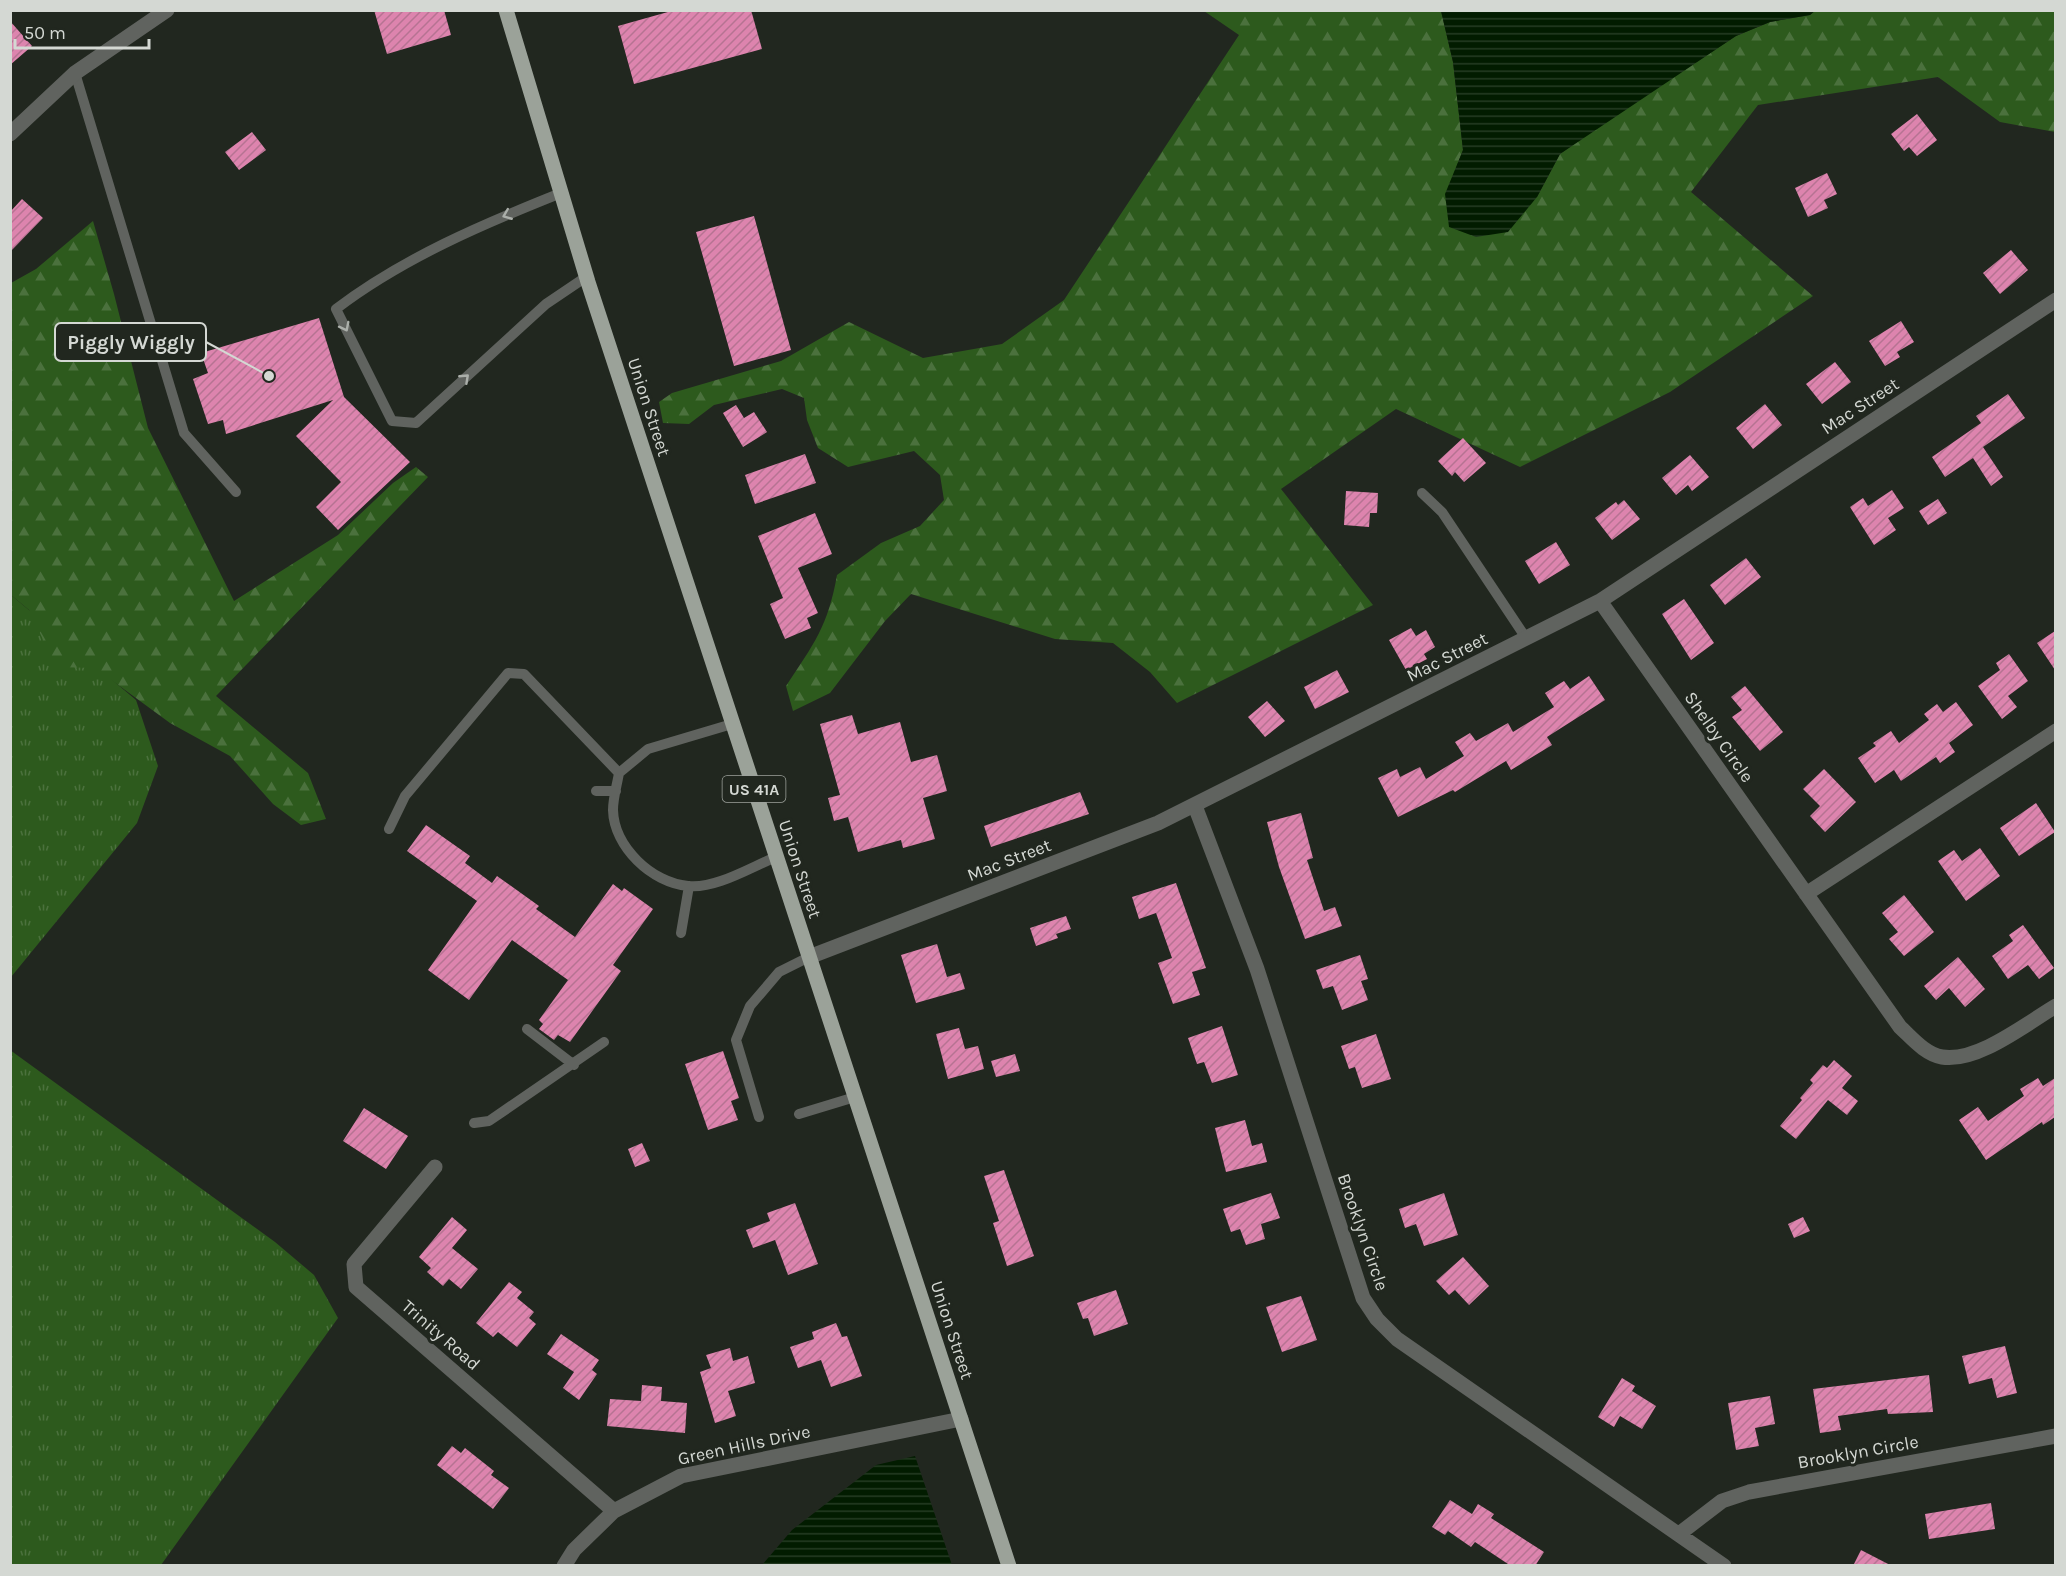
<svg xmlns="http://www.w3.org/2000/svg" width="2066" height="1576" font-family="Karla,sans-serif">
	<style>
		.grass { fill: url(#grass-tufts) }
		.forest { fill: url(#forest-firs) }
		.water { fill: url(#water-rules) }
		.building { fill: url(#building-hatch) }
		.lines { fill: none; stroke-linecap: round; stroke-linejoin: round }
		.service { stroke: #60635f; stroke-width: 10 }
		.minor { stroke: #60635f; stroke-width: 15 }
		.primary { stroke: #9ba299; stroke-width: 15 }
		.oneway { stroke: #abafaa }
		.labels { text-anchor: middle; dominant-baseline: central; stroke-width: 6; stroke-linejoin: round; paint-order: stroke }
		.shield { fill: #21271f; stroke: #9ea39d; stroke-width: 1.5 }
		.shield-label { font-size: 16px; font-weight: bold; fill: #d4d8d3 }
		.street-label { font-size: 18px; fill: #d4d8d3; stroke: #21271f }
		.leader { fill: none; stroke: #d4d8d3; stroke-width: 2 }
		.callout-dot { fill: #d4d8d3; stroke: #21271f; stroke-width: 2 }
		.callout { fill: #21271f; stroke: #d4d8d3; stroke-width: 2 }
		.callout-label { font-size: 20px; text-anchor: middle; font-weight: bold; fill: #d4d8d3 }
	</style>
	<defs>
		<pattern id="grass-tufts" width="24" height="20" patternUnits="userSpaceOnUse" patternTransform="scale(1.5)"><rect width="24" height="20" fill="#2d5a1d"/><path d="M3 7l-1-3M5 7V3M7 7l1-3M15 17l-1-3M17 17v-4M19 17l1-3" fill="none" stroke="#4b713d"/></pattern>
		<pattern id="forest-firs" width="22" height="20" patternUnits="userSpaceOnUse" patternTransform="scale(1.5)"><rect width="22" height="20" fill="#2d5a1d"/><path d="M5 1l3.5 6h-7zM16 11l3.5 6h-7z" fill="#4b713d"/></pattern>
		<pattern id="water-rules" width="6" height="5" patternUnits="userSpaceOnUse" patternTransform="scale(1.5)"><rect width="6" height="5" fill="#021c00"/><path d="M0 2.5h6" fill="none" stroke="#263c24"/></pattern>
		<pattern id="building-hatch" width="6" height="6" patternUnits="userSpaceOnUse" patternTransform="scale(1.5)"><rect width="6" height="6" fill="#dd84ae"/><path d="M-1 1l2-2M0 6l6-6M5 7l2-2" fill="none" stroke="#b67392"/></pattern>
	</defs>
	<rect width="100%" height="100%" fill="#21271f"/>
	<path class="grass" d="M11,595l125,105 22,66 -21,57 -126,154z
		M10,1050l265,192 39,33 24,43 -177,247h-150z"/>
	<path class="forest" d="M1815,10l240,1v121l-55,-10 -62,-45 -180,28 -67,87 122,104 -143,96 -150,75 -124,-58 -115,80 92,116 -196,98 -27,-31 -37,-29 -58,-4 -144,-45 -26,27 -55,72 -37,18 -7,-25c28,-42 42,-60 51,-111l44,-32 39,-17 24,-26 -4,-25 -26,-24 -66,16 -30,-19 -11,-28 -3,-22 -22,-9 -68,16 -25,19 -26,-1 -4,-21 13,-9 109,-32 68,-39 74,36 79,-14 62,-44 175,-265 -35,-24h237l12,51 10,88 -17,44 91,3 23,-43 47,-34 129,-84 34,-14 40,-7z
		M93,221l21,73 34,134 86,173 104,-66 55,-52 23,-16 12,10 -212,219 92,77 18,46 -25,6 -28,-21 -43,-48 -60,-33 -75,-55 -39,-1 -27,-57 -18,-15v-312l25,-14z"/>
	<path class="water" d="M1441,11v-1l374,1 -5,4 -40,7 -34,14 -176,118 -23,43 -29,35 -32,5 -27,-10 -4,-33 18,-44 -10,-88z
		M915,1456l37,109h-190l30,-35 84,-65z"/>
	<path class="building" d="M374,10h70l7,25 -64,19z
		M675,10h76l11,39 -128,35 -16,-58z
		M10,21l22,25 -22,19z
		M1917,114l20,26 -20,16 -8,-9 -5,4 -13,-17z
		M252,132l14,18 -27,20 -14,-18z
		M1827,173l10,21 -13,6 4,8 -20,9 -13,-29z
		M22,199l21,19 -33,34v-40z
		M754,216l37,134 -57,16 -38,-134z
		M2011,250l17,20 -28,24 -17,-21z
		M319,318l25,79 66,65 -72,68 -22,-23 25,-25 -45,-46 37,-36 -107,34 -3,-14 -15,4 -15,-45 15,-6 -7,-20z
		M1901,321l13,21 -17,10 3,5 -15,9 -16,-25z
		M1835,362l16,20 -29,22 -16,-20z
		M2008,394l17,24 -42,29 20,30 -12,9 -18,-28 -28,19 -13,-20 49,-34 -5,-7z
		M1765,404l17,21 -29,24 -17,-21z
		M736,405l8,13 10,-6 13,20 -24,15 -20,-34z
		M1463,438l23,25 -22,19 -9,-10 -3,4 -14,-15z
		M805,454l11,29 -61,21 -10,-29z
		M1690,455l19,22 -17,14 -4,-6 -12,10 -14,-17z
		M1892,490l12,18 -16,10 8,12 -22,15 -24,-38 13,-9 5,8z
		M1346,491l32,2 -1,20h-7l-1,14 -25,-2z
		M1938,499l9,14 -19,12 -9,-14z
		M1624,500l16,19 -28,21 -17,-22 21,-16 2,3z
		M815,513l17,41 -34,14 20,45 -11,5 4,10 -26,11 -15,-35 13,-6 -25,-62z
		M1556,542l14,23 -31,19 -14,-23z
		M1746,558l15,19 -36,28 -15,-20z
		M1684,599l30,44 -23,17 -29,-46z
		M1411,628l5,8 10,-6 9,17 -11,7 3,5 -21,11 -17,-30z
		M2055,631v39l-18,-27z
		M2009,654l19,27 -20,15 9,11 -15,12 -24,-33 22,-16 -4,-7z
		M1337,670l12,22 -34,17 -11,-22z
		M1589,676l16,24 -58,37 5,8 -41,25 -5,-9 -51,31 -2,-2 -55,27 -20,-39 19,-9 3,8 20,-10 6,12 38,-23 -9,-14 15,-9 6,8 32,-18 5,9 41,-25 -9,-14 19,-12 6,8z
		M1745,686l38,46 -23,19 -28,-34 10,-7 -11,-13z
		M1267,701l18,20 -20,16 -17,-20z
		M1956,702l17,23 -24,18 6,9 -15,11 -4,-6 -35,24 -7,-11 -19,13 -17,-25 18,-12 -3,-3 18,-12 8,12 30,-23 -5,-6 13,-10 6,8z
		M852,715l6,19 42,-12 11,40 26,-7 10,36 -24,7 12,41 -32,9 -2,-8 -43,12 -10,-35 -14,4 -6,-23 12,-3 -20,-71z
		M1824,769l32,33 -31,30 -15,-16 10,-10 -17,-17z
		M1080,792l9,22 -98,33 -7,-21z
		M2036,803l19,29 -36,24 -19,-28z
		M1301,813l12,45 -6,2 17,51 11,-4 7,19 -37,13 -26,-72 -12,-45z
		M426,825l44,31 -5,7 27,20 5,-7 42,30 -3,3 39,28 38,-53 9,7 2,-3 29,21 -40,56 8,6 -51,71 -12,-7 -4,5 -15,-11 4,-5 -4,-4 29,-40 -56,-40 -43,60 -41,-30 49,-69 -70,-50z
		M1980,848l20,28 -34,25 -28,-40 16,-11 8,11z
		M1176,883l30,85 -14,4 8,23 -27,9 -15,-41 14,-5 -16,-45 -17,6 -7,-22z
		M1904,895l30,37 -30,24 -15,-17 9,-7 -16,-19z
		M1066,916l5,13 -15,5 2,4 -22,8 -6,-18z
		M2023,925l31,43 -15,11 -11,-14 -20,14 -16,-23 21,-15 -4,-6z
		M937,944l10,33 13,-4 5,16 -49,14 -15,-48z
		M1360,955l8,24 -7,2 7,19 -26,10 -9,-24 -10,3 -7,-19z
		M1958,957l27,32 -20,18 -16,-19 -13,12 -12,-14z
		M1222,1026l16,49 -26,8 -8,-21 -7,2 -9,-26z
		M959,1028l6,21 13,-3 6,23 -36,10 -12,-45z
		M1376,1034l15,45 -29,9 -7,-21 -6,2 -8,-23z
		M723,1051l16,47 -8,3 7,19 -30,10 -23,-66z
		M1015,1054l5,17 -24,6 -5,-16z
		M1834,1060l18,16 -10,12 16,13 -11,14 -19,-15 -32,39 -16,-13 22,-26 -2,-2 13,-15 -3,-3 13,-15 4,3z
		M2038,1078l5,8 12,-8v39l-12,8 -1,-3 -56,38 -27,-40 19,-13 10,14 36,-25 -4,-7z
		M364,1108l44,28 -22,33 -43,-28z
		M1245,1120l7,26 10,-3 5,19 -41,10 -11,-44z
		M642,1143l8,18 -15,6 -7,-18z
		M1004,1170l30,86 -27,10 -14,-43 6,-2 -15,-45z
		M1271,1193l9,25 -19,6 4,15 -19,6 -6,-16 -9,3 -8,-23z
		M1444,1193l14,42 -34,11 -8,-22 -11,4 -6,-19z
		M795,1203l23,61 -30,11 -13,-35 -22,8 -7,-18 24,-9 -3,-8z
		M452,1217l15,13 -15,18 26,21 -17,20 -12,-10 -6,7 -16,-14 4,-4 -12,-11z
		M1803,1217l7,14 -16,7 -6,-14z
		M1463,1257l26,29 -20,19 -14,-15 -6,5 -13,-14z
		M509,1282l13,10 -5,6 17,14 -5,6 7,6 -19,23 -19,-15 -5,5 -17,-14z
		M1116,1290l12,34 -34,12 -6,-18 -5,1 -6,-16z
		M1301,1296l16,44 -35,12 -16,-45z
		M836,1323l6,14 5,-1 15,40 -31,11 -10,-27 -23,8 -8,-21 24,-8 -2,-7z
		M561,1334l38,26 -7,10 5,4 -18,26 -16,-12 11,-16 -27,-18z
		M2005,1346l12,47 -20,5 -5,-20 -23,6 -7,-28z
		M730,1348l3,13 15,-5 7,27 -27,8 8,25 -21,7 -15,-51 11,-4 -5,-13z
		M1929,1375l4,37 -45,2 -1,-5 -49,7 3,14 -21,3 -7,-44z
		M1622,1378l13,8 -3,5 24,15 -14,23 -22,-13 -6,11 -16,-10z
		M642,1385l20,2 -1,14 26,2 -2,30 -78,-7 3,-27 31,2z
		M1770,1396l5,28 -20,4 4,18 -23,4 -8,-47z
		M452,1446l9,7 4,-5 29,23 -3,4 18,13 -16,21 -56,-44z
		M1450,1500l22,14 6,-10 16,10 -3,4 53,34 -9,14h-24l-36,-24 -4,5 -23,-16 -3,4 -13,-8z
		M1991,1503l4,26 -66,10 -4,-25z
		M1861,1550l31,16h-39z"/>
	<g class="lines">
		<path class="service" d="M75,73l109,360 52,59
			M561,193c-78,31 -158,65 -225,116l56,112 24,2 130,-119 40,-27
			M1422,493l20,19 84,126
			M732,724l-84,25 -29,24c-2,12 -6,25 -6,37 1,37 39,73 75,76 28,3 63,-19 88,-29
			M596,791h20
			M389,829l16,-33 103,-123 16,1 95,99
			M681,933l8,-47
			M527,1029l47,36
			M799,1114l56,-17
			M759,1117l-23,-77 14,-34 29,-34 30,-15
			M474,1123l15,-2 115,-79"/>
		<path class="minor" d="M10,134l65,-61 92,-63
			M1600,601l300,426c12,11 25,27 42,30 35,6 85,-34 114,-51
			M1195,806l62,163 106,329 14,21 20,20 327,227
			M1806,894l250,-163
			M809,957l349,-134 442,-222 456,-301
			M435,1167l-81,97 2,23 258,224
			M1679,1534l43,-33 27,-9 307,-56
			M564,1566l10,-16 40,-39 67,-35 280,-57"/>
		<path class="primary" d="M506,10l82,272 421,1284"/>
	</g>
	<defs><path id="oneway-chevron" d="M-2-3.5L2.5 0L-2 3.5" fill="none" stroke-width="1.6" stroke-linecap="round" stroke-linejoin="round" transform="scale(1.5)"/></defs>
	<g class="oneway">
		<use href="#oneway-chevron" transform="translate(507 215) rotate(158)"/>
		<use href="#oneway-chevron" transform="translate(345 327) rotate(63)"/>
		<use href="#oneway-chevron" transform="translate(465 378) rotate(-43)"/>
	</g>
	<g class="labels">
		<rect class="shield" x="722.5" y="776" width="63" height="26" rx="4.5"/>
		<g class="shield-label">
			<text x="754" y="789">US 41A</text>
		</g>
		<g class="street-label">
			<text transform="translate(1860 406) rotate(-33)">Mac Street</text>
			<text transform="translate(649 407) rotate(72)">Union Street</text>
			<text transform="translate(1447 657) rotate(-27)">Mac Street</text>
			<text transform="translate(1719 737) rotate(55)">Shelby Circle</text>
			<text transform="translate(1009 860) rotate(-21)">Mac Street</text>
			<text transform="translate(800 869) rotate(72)">Union Street</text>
			<text transform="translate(1363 1232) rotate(71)">Brooklyn Circle</text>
			<text transform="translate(952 1330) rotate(72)">Union Street</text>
			<text transform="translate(441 1335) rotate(41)">Trinity Road</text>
			<text transform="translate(744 1445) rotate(-12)">Green Hills Drive</text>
			<text transform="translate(1858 1452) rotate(-10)">Brooklyn Circle</text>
		</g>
	</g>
	<path class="leader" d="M269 376L206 342"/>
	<circle class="callout-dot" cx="269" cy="376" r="6"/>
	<rect class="callout" x="55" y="323" width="151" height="38" rx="6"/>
	<g class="callout-label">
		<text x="131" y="349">Piggly Wiggly</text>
	</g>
	<rect width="2066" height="1576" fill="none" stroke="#d4d8d3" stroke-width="24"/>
	<path d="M15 39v9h134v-9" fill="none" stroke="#d4d8d3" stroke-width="3"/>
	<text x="24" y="39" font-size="18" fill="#d4d8d3" stroke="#21271f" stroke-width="4.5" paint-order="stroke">50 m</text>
</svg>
